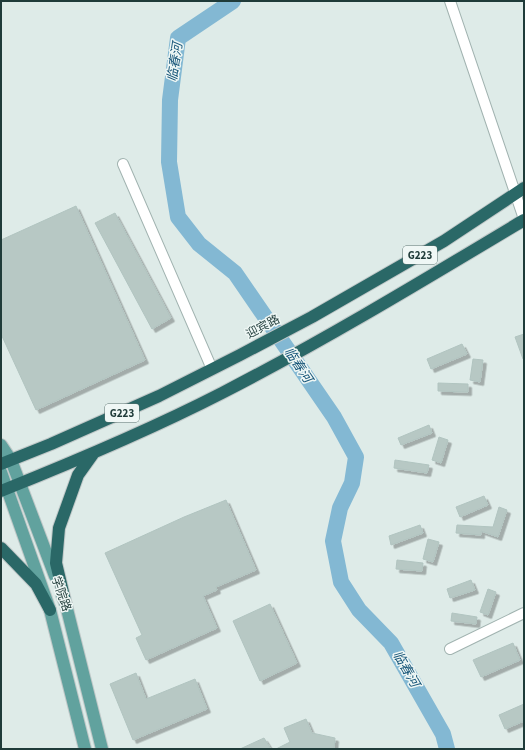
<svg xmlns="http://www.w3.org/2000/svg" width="525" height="750" font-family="'Source Sans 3','Noto Sans SC',sans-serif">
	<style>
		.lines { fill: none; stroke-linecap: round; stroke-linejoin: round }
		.river { stroke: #83b8d3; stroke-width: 16 }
		.building { fill: #b7c8c4; stroke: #b1c4c0; filter: url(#shadow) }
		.minor-casing { stroke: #a1b3b0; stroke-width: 12 }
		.major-casing { stroke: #c0c8c8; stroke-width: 14 }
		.highway-casing { stroke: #c0c8c8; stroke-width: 14 }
		.minor { stroke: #fff; stroke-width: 10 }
		.major { stroke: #61a29e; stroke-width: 12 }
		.highway { stroke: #2a6867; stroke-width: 12 }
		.labels { text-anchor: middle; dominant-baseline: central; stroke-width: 3; stroke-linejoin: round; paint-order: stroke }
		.shield { fill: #eff7f5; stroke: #5d7371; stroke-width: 1 }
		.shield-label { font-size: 11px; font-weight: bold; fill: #1f3b39 }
		.street-label { font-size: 12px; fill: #1f3b39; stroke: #eff7f5 }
		.water-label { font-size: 13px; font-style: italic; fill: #175679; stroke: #eff7f5 }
	</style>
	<defs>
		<filter id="shadow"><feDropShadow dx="3.5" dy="3.5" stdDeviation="0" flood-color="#0004"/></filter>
	</defs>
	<rect width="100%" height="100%" fill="#deebe8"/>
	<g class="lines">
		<path class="river" d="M233,1l-55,37 -8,62 -1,62 9,55 21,27 36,29 99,144 22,40 -4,26 -12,25 -7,33 8,41 18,28 32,33 52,91 4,15"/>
	</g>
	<path class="building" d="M76,206l69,154 -109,50 -35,-76v-94z
		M115,213l56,105 -19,11 -57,-106z
		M524,334v25h-1l-8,-22z
		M462,344l5,10 -36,15 -4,-10z
		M473,359l10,1 -3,22 -10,-2z
		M438,383l30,1v8l-30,-1z
		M429,425l3,8 -31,12 -3,-7z
		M439,437l9,3 -7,23 -9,-3z
		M395,460l34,5 -2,8 -33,-5z
		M484,496l4,9 -28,12 -4,-10z
		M226,500l30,70 -40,17 1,3 -14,6 14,32 -71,32 -10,-22 6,-3 -37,-82 79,-36z
		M499,507l8,3 -9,27 -17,-6v4l-25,-2 1,-8 36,2z
		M420,525l3,8 -32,12 -2,-9z
		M428,539l11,3 -6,20 -10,-3z
		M397,560l26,3 -1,8 -26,-2z
		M471,580l4,10 -25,8 -3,-9z
		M488,589l8,3 -8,23 -8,-3z
		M270,604l27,59 -37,18 -27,-60z
		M452,613l25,4 -1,7 -25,-3z
		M513,643l7,17 -39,17 -8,-17z
		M136,673l10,26 49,-20 12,30 -74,31 -23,-56z
		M524,704v17l-19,8 -6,-14z
		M306,719l6,14 23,5 -1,11h-58l14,-7 -6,-14z
		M264,738l7,11h-31z"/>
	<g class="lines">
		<defs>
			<path id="minor" d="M450,1l74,218
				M123,164l89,205
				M450,649l74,-36"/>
			<path id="major" d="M1,445l10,15 44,116
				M1,472l49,138 35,139
				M62,595l4,10 36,144"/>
			<path id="highway" d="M1,464l50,-20 108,-48 81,-41 72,-38 132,-76 80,-53
				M1,491c75,-30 149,-61 221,-98 103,-53 202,-113 302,-173
				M1,548l35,36 14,26
				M66,605l-10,-42 3,-35 19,-53 15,-21"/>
		</defs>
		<use href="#minor" class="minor-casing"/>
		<use href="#major" class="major-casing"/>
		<use href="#highway" class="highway-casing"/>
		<use href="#minor" class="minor"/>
		<use href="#major" class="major"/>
		<use href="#highway" class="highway"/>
	</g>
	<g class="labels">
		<g class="shield">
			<rect x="403" y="246" width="34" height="18" rx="3"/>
			<rect x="105" y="404" width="34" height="18" rx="3"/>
		</g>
		<g class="shield-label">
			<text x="420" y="255">G223</text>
			<text x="122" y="413">G223</text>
		</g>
		<g class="street-label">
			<text transform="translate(263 327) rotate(-28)">迎宾路</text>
			<text transform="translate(61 594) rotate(71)">学院路</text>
		</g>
		<g class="water-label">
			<text transform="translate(175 62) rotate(-81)">临春河</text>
			<text transform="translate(298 365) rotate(56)">临春河</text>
			<text transform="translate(406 669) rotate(60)">临春河</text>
		</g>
	</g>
	<rect width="525" height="750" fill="none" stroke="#1f3b39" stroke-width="4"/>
</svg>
